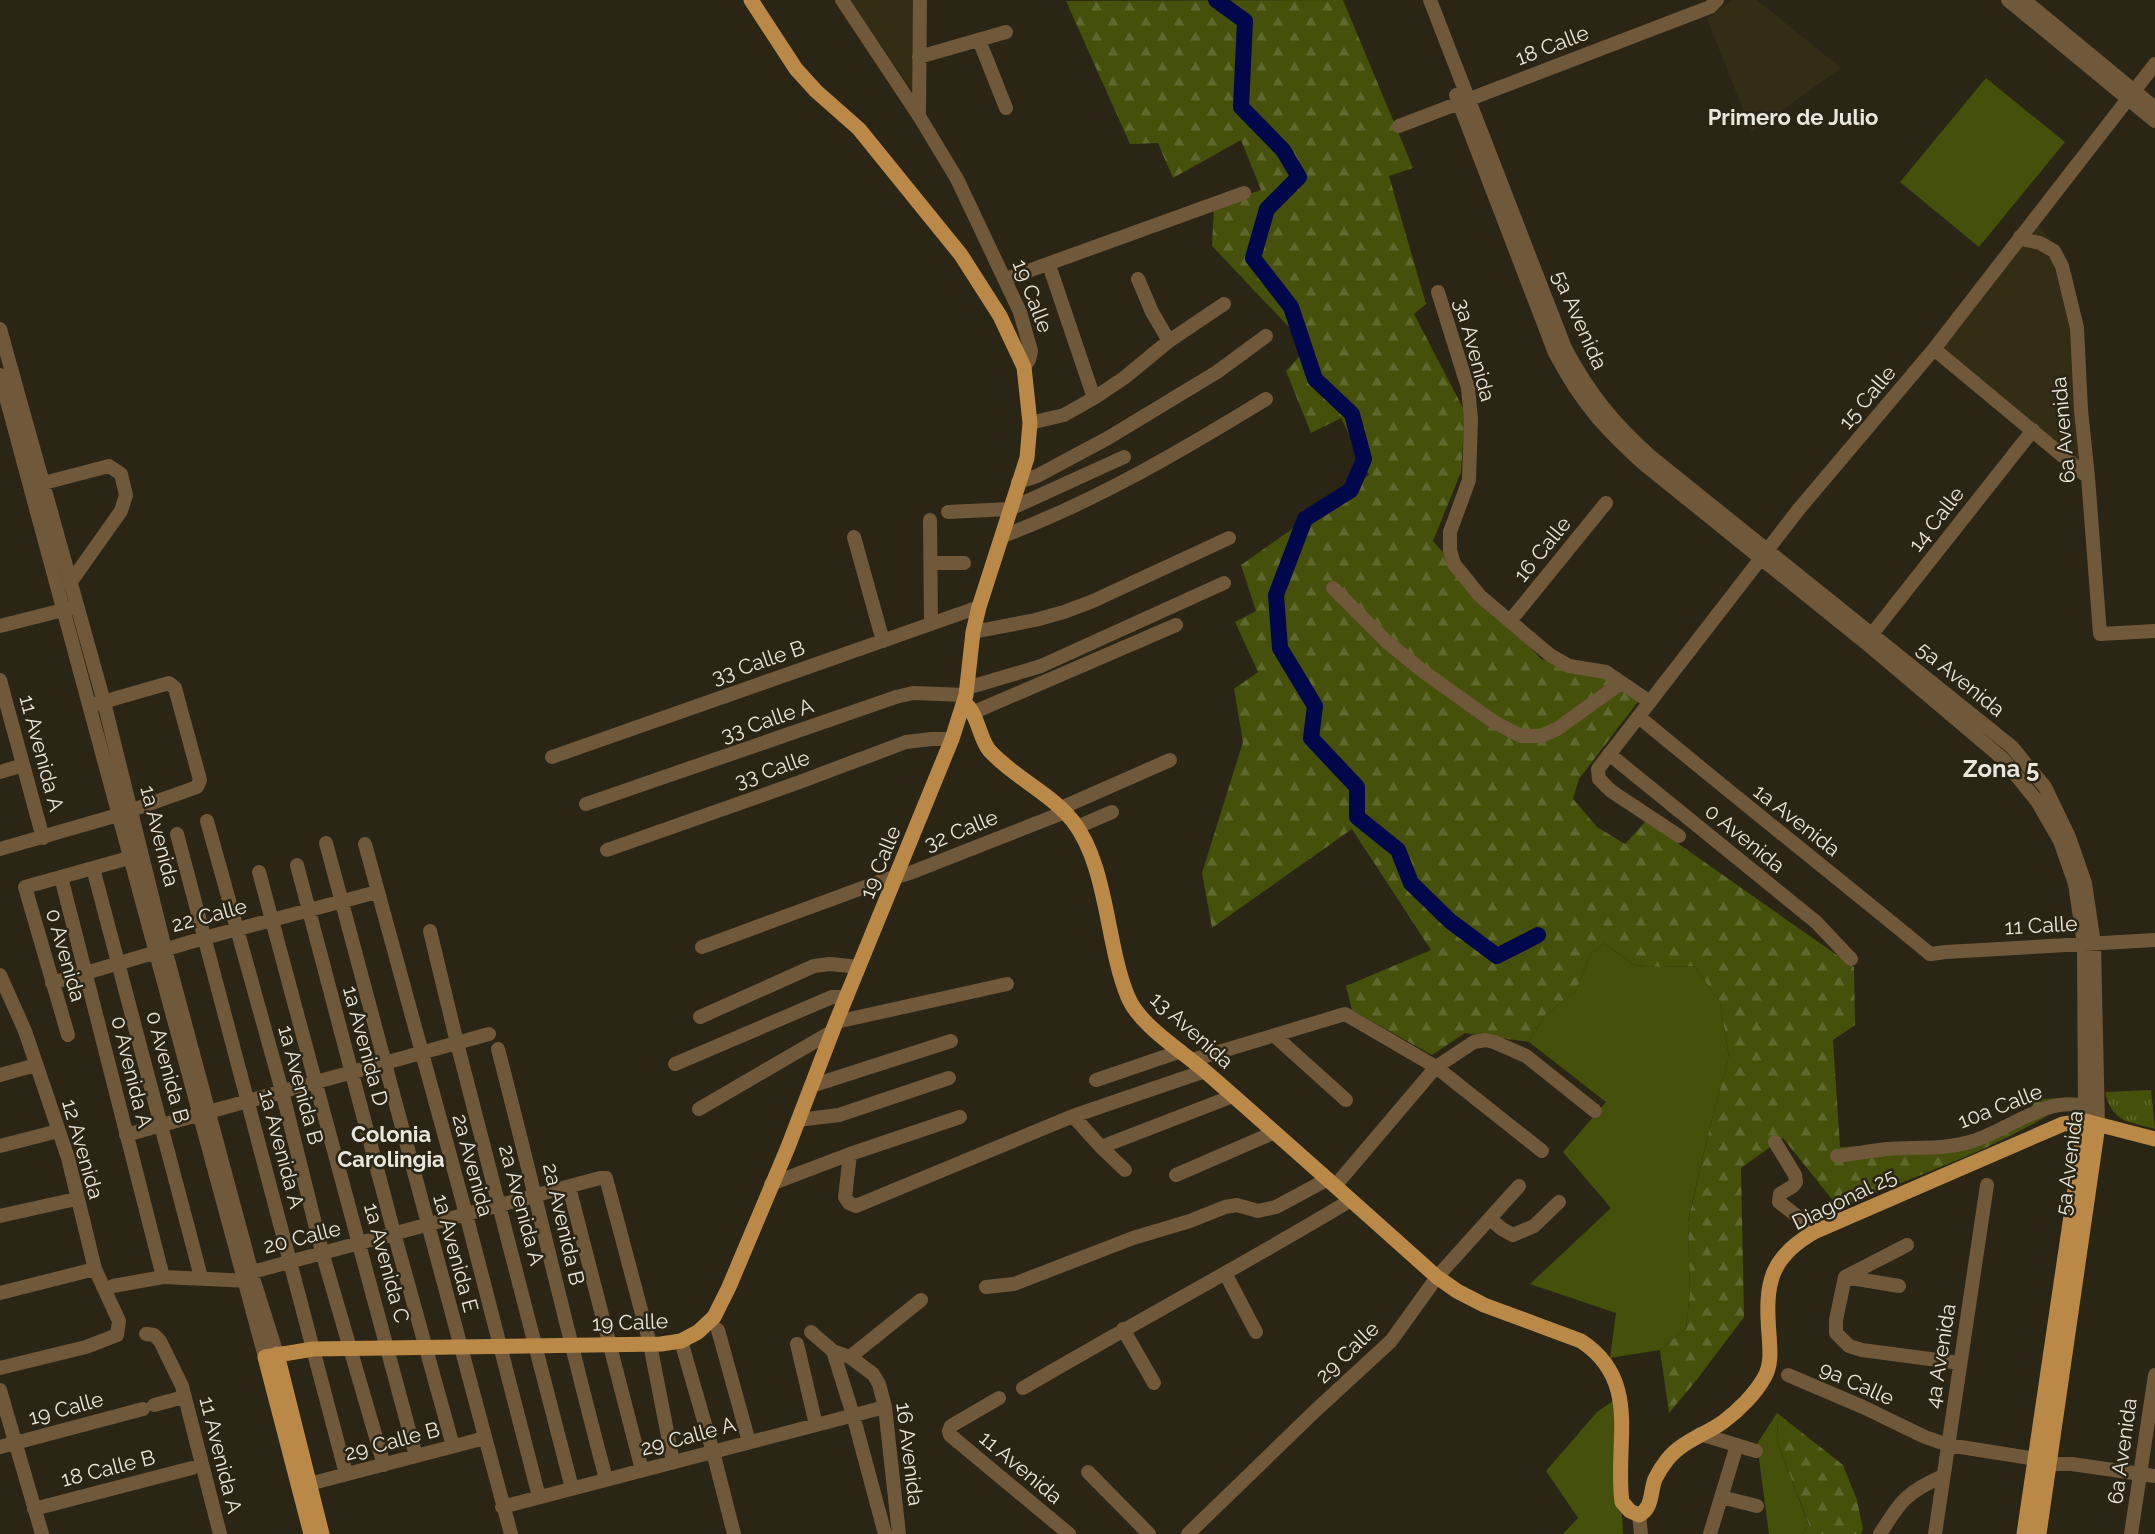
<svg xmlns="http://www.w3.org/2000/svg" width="2155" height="1534" font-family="Raleway,sans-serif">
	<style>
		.built { fill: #342d16 }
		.grass { fill: #45500a }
		.forest { fill: url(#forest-firs) }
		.park { fill: url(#park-tufts) }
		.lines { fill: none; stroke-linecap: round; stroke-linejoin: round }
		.river { stroke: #00074b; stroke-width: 16 }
		.minor { stroke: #70583a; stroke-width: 14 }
		.major { stroke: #bb8947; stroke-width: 15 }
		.labels { text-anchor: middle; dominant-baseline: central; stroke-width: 5; stroke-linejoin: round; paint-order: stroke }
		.street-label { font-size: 21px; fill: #e9e6dc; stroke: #2a2514 }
		.neighbourhood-label { font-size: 22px; font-weight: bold; fill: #e9e6dc; stroke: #2a2514 }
		.quarter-label { font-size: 24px; font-weight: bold; fill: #e9e6dc; stroke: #2a2514 }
	</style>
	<defs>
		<pattern id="forest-firs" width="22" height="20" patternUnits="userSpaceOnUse" patternTransform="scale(1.5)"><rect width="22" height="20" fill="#45500a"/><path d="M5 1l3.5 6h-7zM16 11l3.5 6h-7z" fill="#60692d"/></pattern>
		<pattern id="park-tufts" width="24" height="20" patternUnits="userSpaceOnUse" patternTransform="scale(1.5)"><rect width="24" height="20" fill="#45500a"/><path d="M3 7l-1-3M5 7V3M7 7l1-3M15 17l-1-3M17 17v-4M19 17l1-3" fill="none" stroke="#60692d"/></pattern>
	</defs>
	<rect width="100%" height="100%" fill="#2a2514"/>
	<path class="built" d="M851,0h63l-1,91 -48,-69z
		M1732,0h25l84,68 -89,64 -45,-113z
		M2037,223l28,34 16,62 5,156 -146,-126z"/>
	<path class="grass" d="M1986,78l79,64 -86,105 -79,-65z
		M1604,943l30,22 27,2 33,-1 26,36 9,55 -18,65 -23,99 2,72 -4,35 -26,22 -50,8 6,-45 -86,-29 81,-76 -48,-56 43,-50 -77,-60 16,-27 31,-24 14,-36z
		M1616,1399l7,135h-60l15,-16 -32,-47 51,-59z
		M1777,1413l1,31 31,82 -7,8h-33l-12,-90z"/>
	<path class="forest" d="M1343,0l70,168 -24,8 37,128 -12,10 51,98 -4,60 -28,69 108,118 65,18 34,22 -61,80 -6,20 24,28 28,17 21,-23 208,146 1,58 -22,15 7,107 116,-4 70,-25 10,-19 39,-1c-71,49 -157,77 -236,110l-56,-70 -42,30 3,149 -49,65 -26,31 -9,-63 26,-22 4,-35 -2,-71 23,-100 18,-65 -9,-55 -26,-36 -33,1 -27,-2 -30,-22 -14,12 -14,36 -31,24 -16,27 -64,-9 -33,22 -80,-45 -6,-24 85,-36 -79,-121 -140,99 -10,-55 41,-131 -9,-53 24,-17 -23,-50 21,-11 -15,-46 128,-90 -28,-57 -30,15 -25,-62 22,-24 -96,-101 2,-41 47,-15 -20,-50 -68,38 -15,-35 -28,1 -64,-143z
		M1777,1413l66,52 14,35 6,29 -2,5h-59l7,-9 -31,-81z"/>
	<path class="park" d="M2151,1090l4,39c-28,-8 -42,-6 -50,-37z"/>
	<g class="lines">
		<path class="river" d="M1216,0l29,21 -4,86 42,43 16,27 -32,32 -14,49 38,49 24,72 37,35 12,45 -13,31 -46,29 -29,76 4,53 35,58 -4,32 46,49v30l41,33 13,33 39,38 47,35 41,-21"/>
		<path class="minor" d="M842,0l77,116 38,63 63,133 11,39 -2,9 -5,7
			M1430,0l135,348c24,45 47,74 85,108l362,291 33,40 24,50 16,46 9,61 4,181
			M2008,0l147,121
			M2024,0l131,108
			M979,40l27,68
			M919,57l87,-25
			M1456,95l99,258c26,49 48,74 89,111l222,179 136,115 35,43 23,40 15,43 9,60 1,177
			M919,116l1,-116
			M1399,126l311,-119 7,-7
			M2020,237l6,3 14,3 14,8 8,15 15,62 4,82 7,67 12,157 55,-3
			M1049,265l45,133
			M1006,279l238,-86
			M1138,279l14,33 17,29
			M1438,292l30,96 3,31 -2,61 -19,52v18l4,14 26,32 70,59 19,11 37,6 44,30
			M0,329l104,373 61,247 89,332 23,73
			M1934,349l154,128
			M0,375l265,982
			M1030,423l34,-8 30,-17 30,-20 45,-37 55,-37
			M1018,482l19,-6 71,-38 109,-66 49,-36
			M36,485l73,-19 12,8 5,21 -5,16 -51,72
			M948,512l62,-3 114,-52
			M930,520l1,104
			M1003,536c93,-35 178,-85 263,-137
			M854,537l29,104
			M931,563h33
			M1333,588l54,54 37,30 70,50 27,14h20l16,-7 64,-46
			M1510,621l96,-118
			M0,626l71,-18
			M973,632l62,-12 29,-8 29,-11 136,-63
			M1872,634l161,-204
			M0,680l43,158
			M967,688l74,-22 183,-83
			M972,713l204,-88
			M1639,717c96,80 194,157 291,237l16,-2 209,-12
			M1609,754l207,168 35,37
			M552,757l427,-150
			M0,772l23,-7
			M586,804l310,-107 17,-4 53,2
			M1061,808l109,-48
			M207,821l75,270 40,161 62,213
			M1077,827l35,-15
			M177,834l169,640
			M1679,836l-68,-45 -12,-12 -1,-10 201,-260 135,-160 221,-285
			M326,843l185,691
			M365,844l101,370 73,283
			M0,849l118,-34 79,-28 3,-7 -25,-92 -6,-5 -73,21
			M607,850l190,-67 109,-41 25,-3h21
			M297,865l97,368 59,213
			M93,868l108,409
			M259,872l157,584
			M61,877l102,400
			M430,931l27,112 115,445
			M702,947l182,-67 26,-7 155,-61
			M0,975l25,56 43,127 27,111 24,52 -2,14 -31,12 -86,21
			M52,983l152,-45 173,-46
			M700,1017l114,-51 16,-2 29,3
			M836,1022l171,-38
			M68,1035l-43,-148 104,-29
			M1276,1037l70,63
			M498,1049c37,143 70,287 108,430
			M1192,1060l153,-46 91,53 106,84
			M675,1064l157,-67h15
			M0,1075l36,-10
			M1096,1080l85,-29
			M811,1086l140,-45
			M699,1109l134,-78
			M1073,1116l28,31 24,23
			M798,1120l41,-5 110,-37
			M126,1135l363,-101
			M1775,1142l20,33 1,7 -3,4 -13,8 -1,8 37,29
			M0,1146l58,-15
			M1101,1147l132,-51
			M850,1154l-5,43 4,6 7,3 217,-90 132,-45
			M1837,1156c16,-2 33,-5 50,-7 28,-2 59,1 86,-8 33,-10 77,-47 112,-34l5,6
			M1176,1175l99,-43
			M771,1184l79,-30 110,-37
			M1335,1186l101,-119 38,-25 12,-2 8,2 32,14 69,55
			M569,1187l73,283
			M0,1216l76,-17
			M1490,1219l12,10 11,6 21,-9 25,-24
			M252,1272l348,-94h6l44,166 23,118
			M1225,1273l31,59
			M1845,1277l-9,43v13l13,13 13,4 98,13
			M1845,1277l62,-32
			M1845,1277l54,9
			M113,1286l50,-9 88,4
			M986,1287l28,-3 119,-46 57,-17 35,-14 12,-2 21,6 18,-4 52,-28
			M0,1293l95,-24
			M1123,1329l31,54
			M718,1330l31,112
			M811,1332l22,19 17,6 23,17 6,10 6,23 14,127
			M146,1334l8,1 6,6 22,45 38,148
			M681,1341l32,111 21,82
			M797,1344l19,81
			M833,1351l20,64 32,119
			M850,1357l71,-57
			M1788,1375l75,32 62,30 23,8 101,16 7,3h16l83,12
			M1023,1388c109,-64 220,-123 328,-188
			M0,1390l42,144
			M999,1398l-48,28 -2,5 1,4 119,99
			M154,1405l30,-8
			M1700,1434l56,17
			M0,1447l143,-38
			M1088,1472l61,62
			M309,1484l176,-46
			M1721,1497l36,9
			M502,1507l383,-100
			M34,1509l158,-41
			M1639,1515l2,19
			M1188,1534l127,-123 76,-70 46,-64 82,-91
			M1710,1534l27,-89
			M1880,1534c21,-34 27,-42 63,-58
			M1935,1534l52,-349
			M2131,1534l24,-159"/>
		<path class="major" d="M964,703c13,7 15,35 25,47 24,27 60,42 83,70 36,45 34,125 56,177 12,29 54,54 78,75 77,67 154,136 231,205l20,14 27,14 97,36c61,40 33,102 41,161l8,9 9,4c14,-7 11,-23 16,-36 3,-6 8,-14 12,-19 15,-19 38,-25 56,-38 15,-11 32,-28 41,-44 8,-13 6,-29 5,-44 -4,-50 0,-77 47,-103l247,-107 22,-3 70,18
			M277,1354l45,180
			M311,1534l-46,-177 48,-8 348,-5 20,-3 17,-9 16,-15 15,-30 59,-140 48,-125 116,-283 14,-44 7,-63 6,-25 48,-149 3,-35 -6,-56 -24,-51 -39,-61 -102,-126 -43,-38 -20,-22 -45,-69
			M2024,1534l61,-413
			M2039,1534l59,-409"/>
	</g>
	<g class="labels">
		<g class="street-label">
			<text transform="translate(1552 45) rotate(-21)">18 Calle</text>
			<text transform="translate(1033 296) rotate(69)">19 Calle</text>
			<text transform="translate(1580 320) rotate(66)">5a Avenida</text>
			<text transform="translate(1475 350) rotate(75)">3a Avenida</text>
			<text transform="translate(1867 397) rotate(-50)">15 Calle</text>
			<text transform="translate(2063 430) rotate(-95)">6a Avenida</text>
			<text transform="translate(1936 519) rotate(-52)">14 Calle</text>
			<text transform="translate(1542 549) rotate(-51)">16 Calle</text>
			<text transform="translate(758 662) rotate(-19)">33 Calle B</text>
			<text transform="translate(1961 679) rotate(39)">5a Avenida</text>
			<text transform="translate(767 720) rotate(-19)">33 Calle A</text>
			<text transform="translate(42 753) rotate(75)">11 Avenida A</text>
			<text transform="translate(772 769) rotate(-19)">33 Calle</text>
			<text transform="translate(1797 820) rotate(38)">1a Avenida</text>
			<text transform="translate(961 830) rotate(-22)">32 Calle</text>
			<text transform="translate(160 836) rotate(76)">1a Avenida</text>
			<text transform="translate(1745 838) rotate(39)">0 Avenida</text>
			<text transform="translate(880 862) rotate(-68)">19 Calle</text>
			<text transform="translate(209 915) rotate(-15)">22 Calle</text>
			<text transform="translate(2041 925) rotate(-3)">11 Calle</text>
			<text transform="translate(66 955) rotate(74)">0 Avenida</text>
			<text transform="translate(1192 1030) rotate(42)">13 Avenida</text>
			<text transform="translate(366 1046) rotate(75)">1a Avenida D</text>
			<text transform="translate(168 1067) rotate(75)">0 Avenida B</text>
			<text transform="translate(132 1072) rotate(76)">0 Avenida A</text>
			<text transform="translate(301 1085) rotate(75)">1a Avenida B</text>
			<text transform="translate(2000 1106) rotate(-21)">10a Calle</text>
			<text transform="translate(83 1149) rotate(74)">12 Avenida</text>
			<text transform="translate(282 1149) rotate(75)">1a Avenida A</text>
			<text transform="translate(2069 1163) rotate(-83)">5a Avenida</text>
			<text transform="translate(473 1165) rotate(75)">2a Avenida</text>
			<text transform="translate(1844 1199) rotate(-26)">Diagonal 25</text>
			<text transform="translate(522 1205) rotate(75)">2a Avenida A</text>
			<text transform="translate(564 1224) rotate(77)">2a Avenida B</text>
			<text transform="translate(302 1237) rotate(-14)">20 Calle</text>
			<text transform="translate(456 1253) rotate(75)">1a Avenida E</text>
			<text transform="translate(387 1263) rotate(75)">1a Avenida C</text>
			<text transform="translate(630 1322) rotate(-2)">19 Calle</text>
			<text transform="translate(1347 1352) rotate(-44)">29 Calle</text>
			<text transform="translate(1940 1356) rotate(-81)">4a Avenida</text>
			<text transform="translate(1857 1383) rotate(24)">9a Calle</text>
			<text transform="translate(66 1408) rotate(-15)">19 Calle</text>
			<text transform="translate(688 1436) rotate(-15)">29 Calle A</text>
			<text transform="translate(392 1441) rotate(-15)">29 Calle B</text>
			<text transform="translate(2122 1451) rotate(-82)">6a Avenida</text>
			<text transform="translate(910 1454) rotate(83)">16 Avenida</text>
			<text transform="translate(221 1455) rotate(76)">11 Avenida A</text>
			<text transform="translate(1021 1467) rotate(40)">11 Avenida</text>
			<text transform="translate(108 1468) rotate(-14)">18 Calle B</text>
		</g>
		<g class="neighbourhood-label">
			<text x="1793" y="117">Primero de Julio</text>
			<text x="391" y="1134">Colonia<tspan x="391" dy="25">Carolingia</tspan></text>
		</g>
		<g class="quarter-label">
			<text x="2001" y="768">Zona 5</text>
		</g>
	</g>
</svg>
